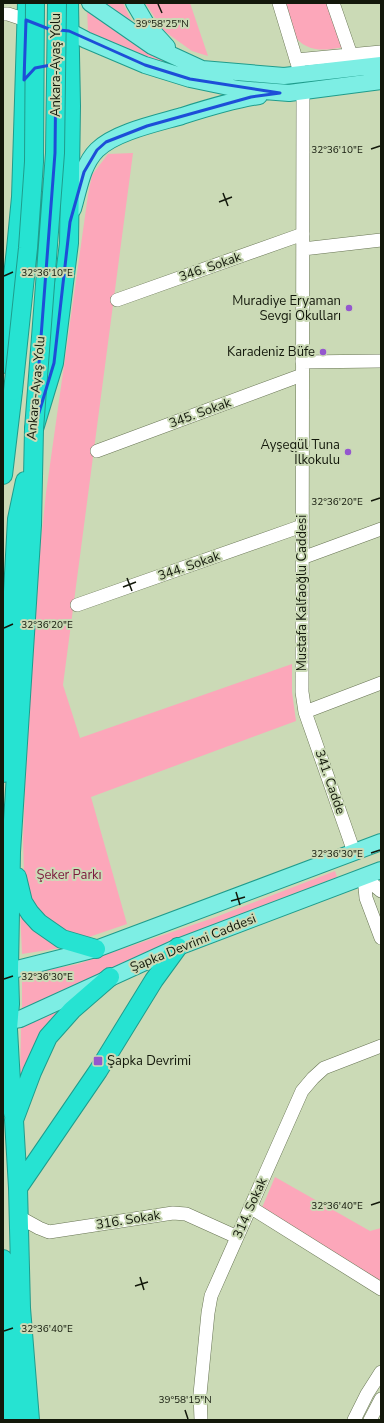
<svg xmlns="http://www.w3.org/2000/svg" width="384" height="1423" font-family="'Nunito Sans',sans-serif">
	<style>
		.green { fill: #fca7ba }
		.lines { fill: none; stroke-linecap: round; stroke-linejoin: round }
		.minor-casing { stroke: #687554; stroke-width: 14 }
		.major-casing { stroke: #1f9c8c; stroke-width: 18 }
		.highway-casing { stroke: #1f9c8c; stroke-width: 20 }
		.minor { stroke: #fff; stroke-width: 13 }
		.major { stroke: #7deee4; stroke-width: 16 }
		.highway { stroke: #26e3d2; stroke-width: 18 }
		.highway-bridge-casing { stroke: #1f9c8c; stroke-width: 20; stroke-linecap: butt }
		.highway-bridge { stroke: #26e3d2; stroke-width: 18 }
		.marked { fill: none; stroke: #1d4ed8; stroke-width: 3; stroke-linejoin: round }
		.ticks { fill: none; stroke: #13180b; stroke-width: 1.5 }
		.poi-dot { fill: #9457ce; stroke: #cbdab6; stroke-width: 1.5 }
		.labels { text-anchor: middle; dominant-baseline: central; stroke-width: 4; stroke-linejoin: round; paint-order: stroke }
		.street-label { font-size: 13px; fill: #13180b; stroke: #cbdab6 }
		.poi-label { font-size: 13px; fill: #13180b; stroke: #cbdab6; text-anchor: end }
		.park-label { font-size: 13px; fill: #7c1a3c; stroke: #cbdab6 }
		.ticks-label { font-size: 10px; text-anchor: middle; fill: #13180b; stroke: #cbdab6; stroke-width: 4; stroke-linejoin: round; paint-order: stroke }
	</style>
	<rect width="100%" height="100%" fill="#cbdab6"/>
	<path class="green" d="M104,3h19l12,25z
		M145,3h45l18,53 -16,-5 -28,-20z
		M283,3h46l15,44c-21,4 -38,6 -52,-14 -4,-6 -7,-22 -9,-30z
		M87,7l25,21 34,24 34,15 107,16h-48l-53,-10 -98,-40z
		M133,153l-70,532 17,53 212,-74v28l4,29 -205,76 36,127 -38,13 -22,-3 -28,-22 -8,-13 -7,-25 -1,-35 5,-134 7,-108 11,-104 42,-298 4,-20 16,-21z
		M335,871l2,6 -156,60 -159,73v-35l56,-11 138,-47z
		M20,909l47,38 -45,7z
		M63,1008l-43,73 1,-54z
		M275,1177l95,54 11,-3v55l-120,-73z"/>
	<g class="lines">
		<defs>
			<path id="minor" d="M279,3l20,66
				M333,3l18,52
				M3,14h5l18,6
				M296,60l85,-8
				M303,91l-1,601 3,20 49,140
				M303,249l78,-9
				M117,300l186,-66
				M302,362l79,-1
				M97,451l205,-76
				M302,558l79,-29
				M77,605l225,-79
				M305,712l76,-29
				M364,877l2,21 15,40
				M364,877l17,14
				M250,1207l131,82
				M19,1217l20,11 10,4 124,-19 13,1 51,23
				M201,1420l-1,-26 8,-81 3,-17 91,-205 11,-13 11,-10 57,-22
				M354,1420l13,-26 14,-22
				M370,1420l11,-21"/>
			<path id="major" d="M90,3l62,43 50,23 82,7 97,-11
				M134,3l13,22 20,22
				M69,31l17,9 59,25 45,14 48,10 51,4 92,-12
				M73,209c6,-20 9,-44 24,-59 18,-18 61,-27 85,-34 25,-8 51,-16 77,-20
				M9,971l87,-22 285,-107
				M8,1021l12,-2 158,-72 203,-77"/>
			<path id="highway" d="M3,364l13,-115 5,-52 6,-194
				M3,475l10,-84
				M3,773l14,-254 8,-38
				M17,877l6,25 7,11 9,10 23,16 34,10
				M4,1056l6,9 3,48
				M10,1065l-2,-36 2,-25 -1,-33 2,-119 21,-327 2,-96 20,-66 15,-120 2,-137 -2,-103
				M18,1188l80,-117 56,-91 24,-33
				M3,1259l9,161
				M30,1420l-9,-112 -3,-120 -4,-68 18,-48 16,-35 24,-27 38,-33"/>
		</defs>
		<use href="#minor" class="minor-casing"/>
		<use href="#major" class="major-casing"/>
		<use href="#highway" class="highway-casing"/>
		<use href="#minor" class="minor"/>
		<use href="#major" class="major"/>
		<use href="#highway" class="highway"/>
		<defs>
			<path id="highway-bridge" d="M13,391l15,-143 6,-86 1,-159
				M34,429l21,-276 2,-150"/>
		</defs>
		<use href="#highway-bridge" class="highway-bridge-casing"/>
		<use href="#highway-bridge" class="highway-bridge"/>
	</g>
	<path class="marked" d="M26,20l23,9 20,2 76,34 45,14 90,14 -29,4 -104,29 -41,16 -9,8 -13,22 -14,50 -16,141 -20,66 21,-276 1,-89 -21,4 -11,12z"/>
	<path class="ticks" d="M158,4l4,9M371,149l9,-3M223,193l5,13M219,202l13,-5M4,276l9,-4M371,501l9,-3M127,578l5,13M123,587l13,-5M4,628l9,-4M371,853l9,-3M236,892l4,13M231,901l14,-4M4,979l9,-3M371,1205l9,-3M140,1277l4,13M135,1286l13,-4M4,1331l9,-3M185,1410l3,9"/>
	<g class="poi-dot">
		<circle cx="349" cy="308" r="4"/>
		<circle cx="323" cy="352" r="4"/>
		<circle cx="348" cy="452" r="4"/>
		<rect x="93" y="1056" width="10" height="10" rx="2"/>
	</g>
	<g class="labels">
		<g class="street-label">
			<text transform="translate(56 65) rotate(-90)">Ankara-Ayaş Yolu</text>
			<text transform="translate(210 267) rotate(-19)">346. Sokak</text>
			<text transform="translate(36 388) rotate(-85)">Ankara-Ayaş Yolu</text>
			<text transform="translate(200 413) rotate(-20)">345. Sokak</text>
			<text transform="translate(189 566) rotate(-19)">344. Sokak</text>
			<text transform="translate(302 593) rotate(-90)">Mustafa Kalfaoğlu Caddesi</text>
			<text transform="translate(330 782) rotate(71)">341. Cadde</text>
			<text transform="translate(193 943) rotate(-22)">Şapka Devrimi Caddesi</text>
			<text transform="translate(250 1208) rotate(-66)">314. Sokak</text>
			<text transform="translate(128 1220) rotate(-9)">316. Sokak</text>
		</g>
		<g class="poi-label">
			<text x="341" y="301">Muradiye Eryaman<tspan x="341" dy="15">Sevgi Okulları</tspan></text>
			<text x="315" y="352">Karadeniz Büfe</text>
			<text x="340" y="445">Ayşegül Tuna<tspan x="340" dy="15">İlkokulu</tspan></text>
			<text x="107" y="1061" text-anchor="start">Şapka Devrimi</text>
		</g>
		<g class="park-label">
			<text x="69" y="875">Şeker Parkı</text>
		</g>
	</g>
	<g class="ticks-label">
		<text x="162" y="27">39°58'25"N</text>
		<text x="337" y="153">32°36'10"E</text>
		<text x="47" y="276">32°36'10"E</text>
		<text x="337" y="505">32°36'20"E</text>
		<text x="47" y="628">32°36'20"E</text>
		<text x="337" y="857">32°36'30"E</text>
		<text x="47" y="980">32°36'30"E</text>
		<text x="337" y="1209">32°36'40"E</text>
		<text x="47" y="1332">32°36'40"E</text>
		<text x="185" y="1403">39°58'15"N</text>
	</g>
	<rect width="384" height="1423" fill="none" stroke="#13180b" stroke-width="8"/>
</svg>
